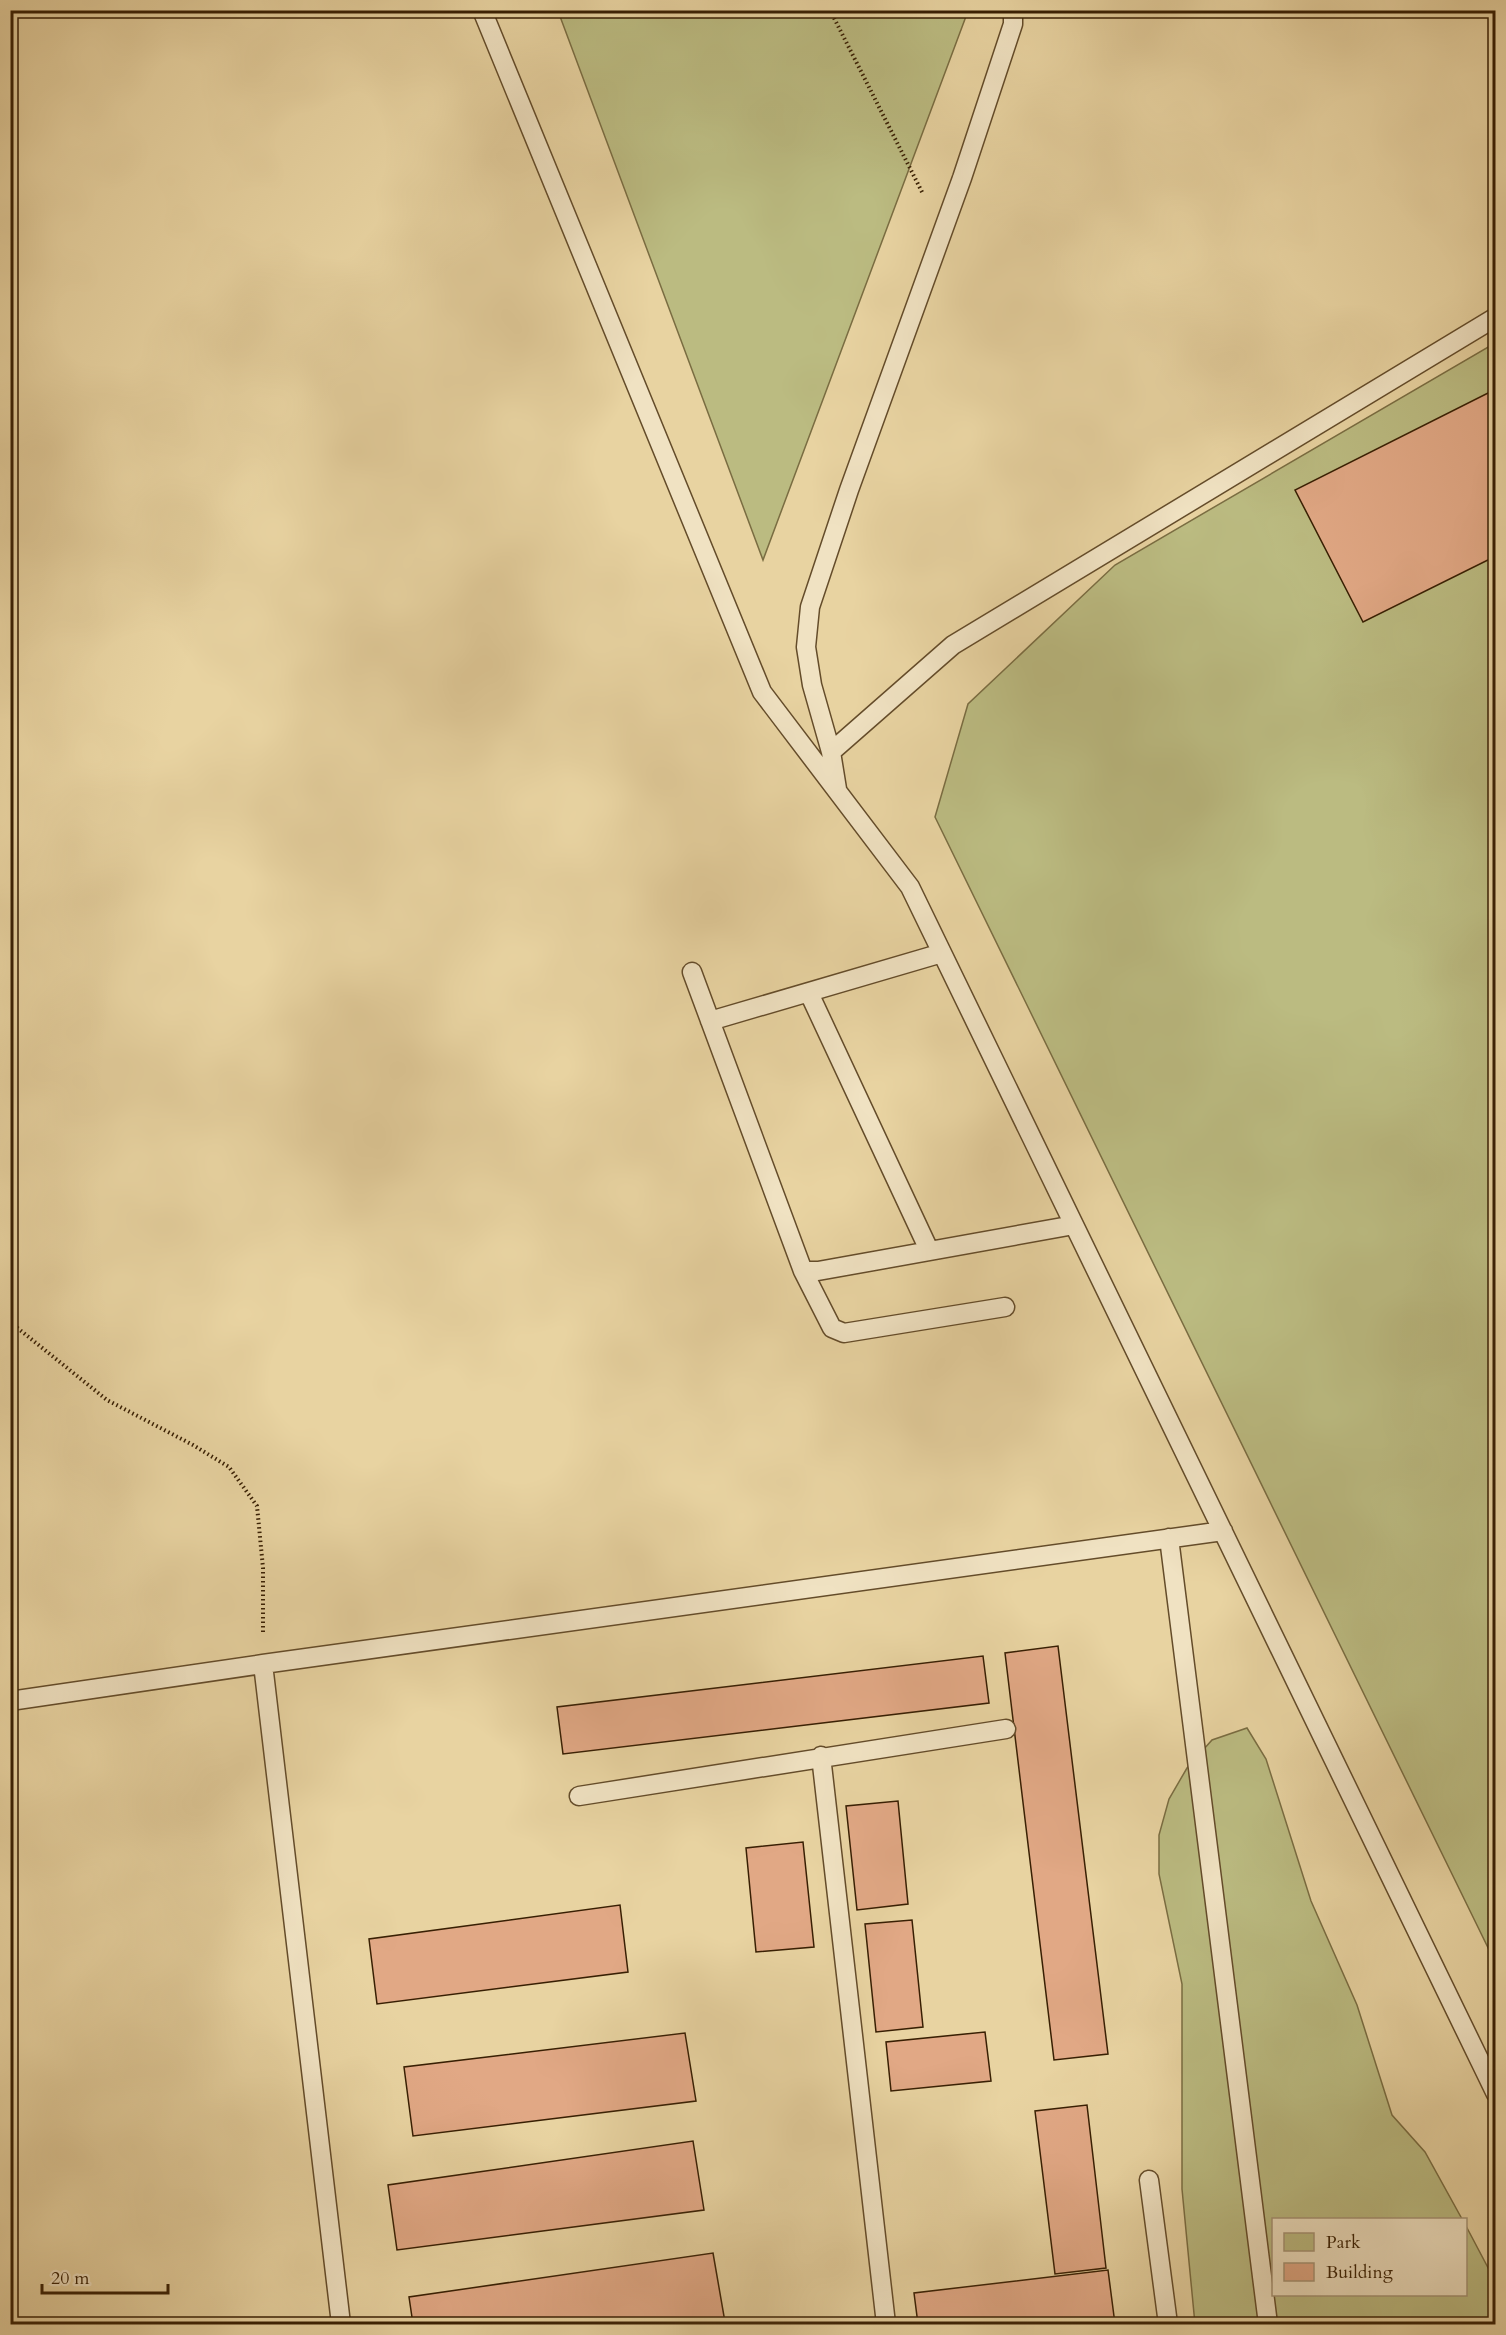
<svg xmlns="http://www.w3.org/2000/svg" width="1506" height="2335" font-family="Cardo,serif">
	<style>
		.green { fill: #bbbb81; stroke: #7a6d42; stroke-width: 1.5 }
		.building { fill: #e1a885; stroke: #381f03; stroke-width: 1.5 }
		.lines { fill: none; stroke-linecap: round; stroke-linejoin: round }
		.service-casing { stroke: #644c2a; stroke-width: 21 }
		.path { stroke: #381f03; stroke-width: 4; stroke-dasharray: 1.5 3; stroke-linecap: butt }
		.service { stroke: #f0e2c2; stroke-width: 18 }
	</style>
	<rect width="100%" height="100%" fill="#e8d3a1"/>
	<filter id="stains"><feTurbulence type="fractalNoise" baseFrequency=".00333" numOctaves="4"/><feColorMatrix values="0 0 0 0 .2 0 0 0 0 .09 0 0 0 0 .02 0 0 0 .5 -.17"/></filter>
	<radialGradient id="worn" r=".72"><stop offset=".6" stop-color="#630" stop-opacity="0"/><stop offset="1" stop-color="#630" stop-opacity=".3"/></radialGradient>
	<path class="green" d="M558,11h410l-205,549z
		M1495,343v1619l-560,-1145 33,-113 147,-139z
		M1247,1728l19,31 45,142 46,104 35,110 33,37 37,67 -188,1v74h192v-68l29,55v43h-300l-13,-135v-205l-23,-110v-39l10,-36 18,-31 25,-28z"/>
	<path class="building" d="M1496,389v167l-133,66 -68,-132z
		M1058,1646l50,408 -54,6 -49,-407z
		M983,1656l6,47 -426,51 -6,-47z
		M898,1801l10,103 -51,6 -11,-104z
		M803,1842l11,105 -58,5 -10,-104z
		M620,1905l8,67 -251,32 -8,-65z
		M912,1920l11,107 -47,5 -11,-108z
		M985,2032l6,49 -100,10 -5,-49z
		M685,2033l11,68 -283,35 -9,-69z
		M1087,2105l19,163 -51,6 -20,-163z
		M693,2141l11,69 -307,40 -9,-65z
		M713,2253l12,69 -21,2h-291l-4,-27z
		M1108,2270l7,54h-197l-4,-31z"/>
	<g class="lines">
		<defs>
			<path id="service" d="M482,10l280,682 148,195 586,1207
				M831,752l122,-107 543,-328
				M837,789l-6,-37 -19,-67 -6,-38 4,-40 39,-117 113,-312 51,-154v-14
				M692,972l111,299h15l256,-46
				M809,993l120,257
				M710,1021l232,-68
				M803,1271l29,57 12,5 161,-26
				M1169,1538l99,786
				M263,1664l78,660
				M10,1701l253,-37 960,-133
				M821,1756l65,568
				M579,1796l427,-67
				M1149,2180l19,144"/>
		</defs>
		<use href="#service" class="service-casing"/>
		<path class="path" d="M830,10l93,184
			M10,1322l97,78 86,45 36,22 28,39 6,62v65"/>
		<use href="#service" class="service"/>
	</g>
	<rect width="1506" height="2335" fill="none" stroke="#e8d3a1" stroke-width="36"/>
	<rect x="12" y="12" width="1482" height="2311" fill="none" stroke="#381f03" stroke-width="3"/>
	<rect x="18" y="18" width="1470" height="2299" fill="none" stroke="#381f03" stroke-width="1.5"/>
	<rect x="1272" y="2218" width="195" height="78" fill="#f0e2c2" stroke="#a69476" stroke-width="1.5"/>
	<rect x="1284" y="2233" width="30" height="18" fill="#bbbb81" stroke="#a69476" stroke-width="1.5"/>
	<text x="1326" y="2248" font-size="18" fill="#381f03">Park</text>
	<rect x="1284" y="2263" width="30" height="18" fill="#e1a885" stroke="#a69476" stroke-width="1.5"/>
	<text x="1326" y="2278" font-size="18" fill="#381f03">Building</text>
	<path d="M42 2284v9h126v-9" fill="none" stroke="#381f03" stroke-width="3"/>
	<text x="51" y="2284" font-size="18" fill="#381f03" stroke="#f0e2c2" stroke-width="4.5" paint-order="stroke">20 m</text>
	<rect width="100%" height="100%" filter="url(#stains)"/>
	<rect width="100%" height="100%" fill="url(#worn)"/>
</svg>
